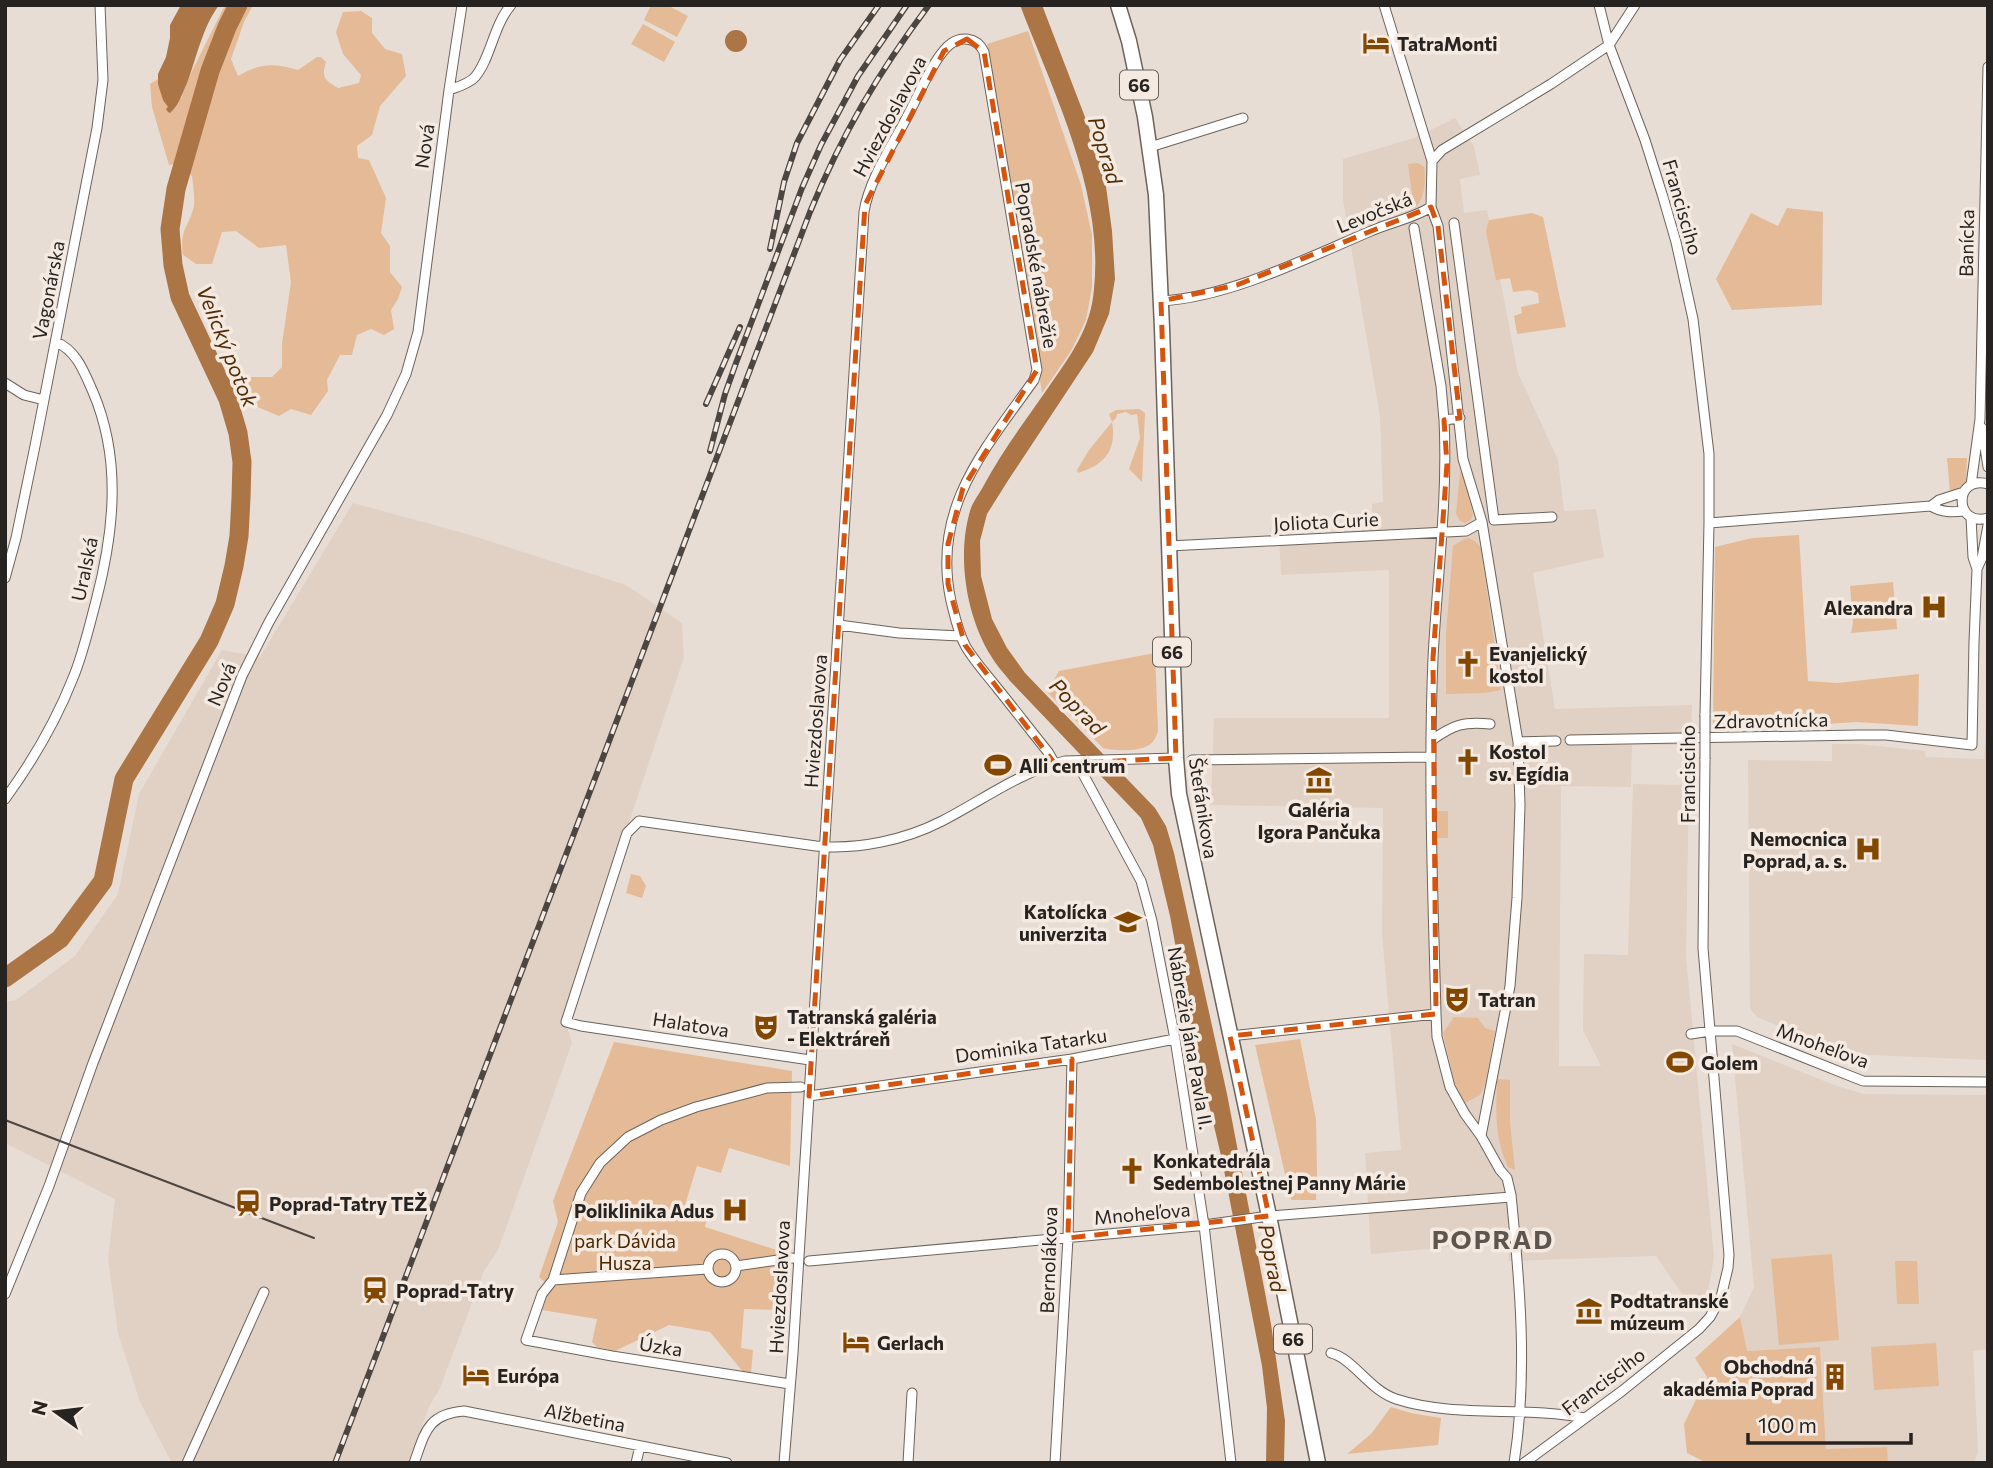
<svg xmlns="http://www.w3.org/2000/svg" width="1993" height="1468" font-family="Commissioner,sans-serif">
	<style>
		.built { fill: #e1d0c4 }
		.green { fill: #e5ba96 }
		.water { fill: #ab7546 }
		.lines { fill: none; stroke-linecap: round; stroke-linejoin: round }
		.river { stroke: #ab7546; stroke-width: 19 }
		.street-casing { stroke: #6c635b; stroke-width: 11 }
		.primary-casing { stroke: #6c635b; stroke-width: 17 }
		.street { stroke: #fff; stroke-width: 9 }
		.primary { stroke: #fff; stroke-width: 14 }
		.tram { stroke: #4c4642; stroke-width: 2 }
		.rail-casing { stroke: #4c4642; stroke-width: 6 }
		.rail { stroke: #f5eae1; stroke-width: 3.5; stroke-dasharray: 10; stroke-linecap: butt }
		.street-bridge-casing { stroke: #6c635b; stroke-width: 11; stroke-linecap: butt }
		.street-bridge { stroke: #fff; stroke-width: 9 }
		.marked { fill: none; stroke: #d5540e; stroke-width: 5; stroke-dasharray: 14 9; stroke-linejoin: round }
		.labels { text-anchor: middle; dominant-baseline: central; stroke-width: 7; stroke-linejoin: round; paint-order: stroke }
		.shield { fill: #f5eae1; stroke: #655f5a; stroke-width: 2 }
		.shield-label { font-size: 18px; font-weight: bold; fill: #272320 }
		.poi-label { font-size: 19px; font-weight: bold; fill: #272320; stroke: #f5eae1; text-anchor: start }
		.street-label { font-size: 19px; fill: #272320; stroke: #f5eae1 }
		.park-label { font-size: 19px; fill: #4b2700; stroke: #f5eae1 }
		.water-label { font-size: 21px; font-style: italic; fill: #522d05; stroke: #f5eae1 }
		.district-label { font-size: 26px; font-weight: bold; letter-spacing: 2px; fill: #5e564e; stroke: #f5eae1 }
	</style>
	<rect width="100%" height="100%" fill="#e8ddd4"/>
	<path class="built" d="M1455,118l19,29 6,28 -20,4 4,34 23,-3 31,163 40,87 6,51 32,-2 8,48 -71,16 22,136 137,-4 -1,40h-59l-1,42 -70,-1 -2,280h42l-18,-36 1,-76 44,1 5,-171 56,1 -3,171 28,301 -7,40 -9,15 -6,-4 -36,-52 -147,5 -2,-19 -136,12 -6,-101 36,-3 -19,-216 1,-126 -172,-3 3,-87h175v-148l-108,5 -2,-40 93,-6v-25l11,-2 -3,-86 -37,-216v-41l71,-21z
		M353,503l114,31 159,51 56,38 2,34 -120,361 8,25 -74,207 -14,21 -44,117 -11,19 -21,56h-236l-32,-61 -22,-69 -10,-74 7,-60 -110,-56v-141l11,-2 59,-44 43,-62 21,-100 83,-144 38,7z
		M1988,682v378l-141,-6 -90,-37 -7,-8 -2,-249 84,1v-17h27l66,7 1,6 58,2z
		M1732,1044l102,41 30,9 124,1v254l-15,2 5,101 -4,11h-86l-2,-16 -60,3 -6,-103 -74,4 -6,-34 14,-30z"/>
	<path class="green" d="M225,5h28l-9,17 -13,37 7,17c22,-13 36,-13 60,-6l19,-13h4l5,5c-5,16 -1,18 12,26l21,-5 2,-8 -18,-21 -7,-22 7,-20 18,-1 11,7v15l13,16 17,5 4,22 -26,30 -8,29 -15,11 1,12 11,2 17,38 -5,35 9,13v26l12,15 -4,12 -7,11 3,19 -10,6 -13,-6 -14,6 -5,20h-12l-13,25 1,11 -17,24 -20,-6 -12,7 -26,-11 -12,-17 1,-6 7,-5h23l10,-10v-23l9,-62 -5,-37 -27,3 -23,-17 -14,1 -10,32h-16l-13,-9c-4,-26 7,-29 11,-50 1,-9 -1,-20 -2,-29l-13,-13 -10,2 -17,-58 -2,-23 8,-5v5l23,15 6,-18z
		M651,5h16l21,11 -11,21 -33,-17z
		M643,24l32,18 -11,20 -33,-18z
		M1028,31l53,154 11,50v52l-6,33 -15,31 -29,42 -55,-349z
		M1418,163l6,4c2,14 1,33 -10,41l-6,-44z
		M1787,208l36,4 -1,93 -90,5 -16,-31 35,-66 27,13z
		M1532,213l11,4 23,110 -49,7 -3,-18 8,-3 -1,-6 18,-4 -1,-10 -8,-3 -17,2 -3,-14 -14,2 -10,-49 3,-11z
		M1139,409l6,4 -3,69 -13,-13 11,-31 -3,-24 -6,1 -5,-3 -9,2 -1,4 -4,4c5,28 -7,43 -34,51l-1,-3 12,-20 23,-28 -3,-8 7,-4z
		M1947,458h20l-1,28 -5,6 -11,1z
		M1460,472l4,1 9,41 -2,6 -6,3 -5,-2 -4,-7z
		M1799,535l9,146 29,2 82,-9 -1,52 -61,-4 -144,9 2,-184 37,-9z
		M1469,538l7,4 5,6 20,142 -16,3 -39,1v-60l7,-88 11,-7z
		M1893,582l4,47 -46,4 2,-10 -3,-37z
		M1155,653l3,78c-2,6 -4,11 -9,14 -10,7 -35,6 -46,3l-56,-56 12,-21z
		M1436,811h12v27h-11z
		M631,874l9,2 6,10 -4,12 -16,-5z
		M1454,1017l24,1 7,10 10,3 -10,54 -5,10 -15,8 -10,-19 -12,-51z
		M1300,1039l16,80 1,53 -1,28h-25l-36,-155z
		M614,1042l178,29 -2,95 -61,-18 -8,25 -24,-7 -13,42 23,8 -2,11 81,26 -3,57 -39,-1 -3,39 12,2 -2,23h-7l-34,-41 -41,-7 -54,26 -18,-4 -5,-5 5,-23 -55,-9 8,-23 -11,-10 19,-55 -5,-21z
		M1497,1079l13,1v42l5,48 -7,-3c-14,-31 -12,-55 -11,-88z
		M1832,1254l7,86 -60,5 -8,-86z
		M1895,1261h22l2,43h-22z
		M1740,1317l7,34 73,-4 6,102 61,-2 1,16h-181l-20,-10 -3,-29 23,-47 -12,-19z
		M1936,1343l3,43 -65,4 -3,-43z
		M1391,1407l20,6 30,5 -3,27 -91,9 24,-20z"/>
	<path class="water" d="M181,5h38c-17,23 -22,52 -32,78 -5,11 -8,22 -17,30l-2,-1 -2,-3 2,-2 -5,-7 -5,-16v-10l8,-17 4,-19v-13z
		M1020,5h22l61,159 9,67 3,48 -6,35 -16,38 -84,127 -22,35 -7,27 1,35 11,43 15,29 18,25 130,135 11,18 8,27 53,241 44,230 14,97 -1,42h-18l1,-55 -5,-42 -40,-206 -32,-136 -20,-108 -17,-71 -12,-27 -131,-137c-6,-8 -14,-16 -19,-25 -25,-40 -35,-102 -20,-148 3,-8 9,-15 13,-23 18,-34 42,-65 64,-97 22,-32 43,-59 46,-99 10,-97 -40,-195 -74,-284z
		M725 41a11 11 0 1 1 22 0a11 11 0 1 1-22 0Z"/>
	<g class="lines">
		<path class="river" d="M5,978l55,-39 43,-58 21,-102 85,-138 16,-37 9,-38 5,-30 2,-38 1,-36 -4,-29 -10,-34 -48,-102 -7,-32 -3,-36 6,-40 34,-118 17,-44 11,-22"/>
		<defs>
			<path id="street" d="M1384,5l48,156
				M1599,5l10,40 36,95 18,57 13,45 17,77 16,135v69l-4,192
				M449,90c8,-3 20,-6 26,-13 16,-19 18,-51 36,-72
				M1150,147l93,-29
				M1454,223l40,297 58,-3
				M1414,228l27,158 3,34
				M1161,301c69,-4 146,-43 210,-70 20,-9 41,-12 60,-24
				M5,383l19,12 20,5
				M1460,418l-16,2c4,79 -7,159 -11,238 -5,119 0,238 3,356l1,23 13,50 15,27 16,22 19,34 7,8 4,17c9,89 17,179 3,268
				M1982,428l6,39
				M1988,484c-35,-10 -34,44 0,34
				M1971,485l9,-66 8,-352
				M1931,506l8,-6 25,-8
				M1709,523l222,-17c11,7 22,6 34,5
				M1169,546l297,-15 16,-9
				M1977,569l5,-11 6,-33
				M5,578l11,-40 19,-92 62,-318 6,-48 -3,-75
				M839,625l60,8 61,3
				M1432,740c21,-15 32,-19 58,-16
				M1570,740l289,-5h27l86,10 2,-103 3,-73 -4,-12 -2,-40
				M1518,742l38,-1
				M1192,760l239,-3
				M1076,761l65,120 11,40 23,118 29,186 27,238
				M5,799c27,-37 51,-78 68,-121 10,-24 16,-51 23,-77 18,-69 26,-141 -3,-209 -9,-20 -16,-41 -37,-50
				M1691,1034l19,-3h27l126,50 125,1
				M1230,1036l206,-22
				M810,1060l-229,-34 -15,-4 61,-189 12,-12 177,25c42,4 89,-6 126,-25 41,-21 77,-49 123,-60l111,-3
				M809,1096l263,-37 103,-20
				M1481,1136l29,-150 7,-88 3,-93 -2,-63 -36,-220 -19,-63 -25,-233 -7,-19 1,-46 10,-11 109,-66 58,-39 26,-40
				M708 1268a14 14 0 1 1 28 0a14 14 0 1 1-28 0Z
				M809,1261l388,-35 72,-10 242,-19
				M736,1266l56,-8
				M553,1280l154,-11
				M5,1294l44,-108 44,-123 149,-387 27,-54 118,-207 19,-41 12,-42 31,-242 13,-85
				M1331,1353c23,6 38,37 65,46 58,19 128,7 189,19
				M790,1384l-178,-28 -86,-16 16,-46 11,-14 28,-87 19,-30 28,-26 33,-17 35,-13 71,-19 34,-1
				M187,1463l77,-171
				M414,1463c11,-30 13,-49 50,-52l263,52
				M636,1463l4,-17
				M784,1463l9,-110 71,-1141c5,-33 30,-69 45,-99 10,-19 24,-53 39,-67 12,-11 29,-9 36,6l53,318 -3,10c-50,70 -103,129 -83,221 4,16 7,32 15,46 9,15 21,28 32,42 17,21 33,42 50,63l7,12
				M908,1463l4,-70
				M1055,1463l13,-225 4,-179
				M1524,1463l98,-72 77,-62 11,-12 11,-20 7,-29 1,-13 -26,-307 2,-189"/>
			<path id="primary" d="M1118,5l11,36 16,76 11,78 6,133 14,430 3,36 90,422 49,247"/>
		</defs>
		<use href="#street" class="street-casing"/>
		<use href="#primary" class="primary-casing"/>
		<use href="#street" class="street"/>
		<use href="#primary" class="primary"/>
		<path class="tram" d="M5,1120l309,118"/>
		<defs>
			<path id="rail" d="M770,249l14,-67 13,-39 43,-83 39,-55
				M706,404l34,-77
				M710,451l15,-57 11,-31 66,-175 19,-43 37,-69 49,-71
				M335,1463l475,-1251c32,-78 68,-139 119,-207"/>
		</defs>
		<use href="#rail" class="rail-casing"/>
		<use href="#rail" class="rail"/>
		<defs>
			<path id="street-bridge" d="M1705,715v44"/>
		</defs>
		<use href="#street-bridge" class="street-bridge-casing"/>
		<use href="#street-bridge" class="street-bridge"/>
	</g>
	<path class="marked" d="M967,39l17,13 53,318 -74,118 -15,56v40l17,61 90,119 121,-6 -15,-457 76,-16 194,-78 7,19 22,192 -16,2 3,44 -14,194 3,356 -206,22 39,180 -201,22 4,-179 -263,37 56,-891 79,-154z"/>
	<defs>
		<symbol id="hotel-bare" viewBox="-9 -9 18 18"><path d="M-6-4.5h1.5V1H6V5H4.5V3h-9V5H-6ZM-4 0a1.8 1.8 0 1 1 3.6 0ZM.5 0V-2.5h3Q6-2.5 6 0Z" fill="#824800" stroke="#f5eae1" stroke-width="2.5" paint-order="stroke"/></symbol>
		<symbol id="hospital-bare" viewBox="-9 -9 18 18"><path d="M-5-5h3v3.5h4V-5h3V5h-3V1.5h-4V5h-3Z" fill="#824800" stroke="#f5eae1" stroke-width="2.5" paint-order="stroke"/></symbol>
		<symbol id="church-bare" viewBox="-9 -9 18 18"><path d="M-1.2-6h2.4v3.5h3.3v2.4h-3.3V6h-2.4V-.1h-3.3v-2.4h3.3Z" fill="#824800" stroke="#f5eae1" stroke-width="2.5" paint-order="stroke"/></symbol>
		<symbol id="stadium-bare" viewBox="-9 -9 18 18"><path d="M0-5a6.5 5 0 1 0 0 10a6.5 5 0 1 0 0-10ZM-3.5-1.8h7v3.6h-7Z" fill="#824800" stroke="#f5eae1" stroke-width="2.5" paint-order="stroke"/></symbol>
		<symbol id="museum-bare" viewBox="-9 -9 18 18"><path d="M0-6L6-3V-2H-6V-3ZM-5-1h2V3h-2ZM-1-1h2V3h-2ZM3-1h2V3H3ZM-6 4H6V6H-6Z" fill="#824800" stroke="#f5eae1" stroke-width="2.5" paint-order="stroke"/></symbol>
		<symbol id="university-bare" viewBox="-9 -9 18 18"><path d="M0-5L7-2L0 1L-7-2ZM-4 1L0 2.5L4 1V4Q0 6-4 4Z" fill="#824800" stroke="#f5eae1" stroke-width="2.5" paint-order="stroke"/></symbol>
		<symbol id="theatre-bare" viewBox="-9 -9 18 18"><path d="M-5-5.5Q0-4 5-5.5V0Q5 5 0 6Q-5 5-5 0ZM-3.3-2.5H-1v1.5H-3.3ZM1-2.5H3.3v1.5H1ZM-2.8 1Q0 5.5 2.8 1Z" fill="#824800" stroke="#f5eae1" stroke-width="2.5" paint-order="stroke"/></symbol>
		<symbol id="station-bare" viewBox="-9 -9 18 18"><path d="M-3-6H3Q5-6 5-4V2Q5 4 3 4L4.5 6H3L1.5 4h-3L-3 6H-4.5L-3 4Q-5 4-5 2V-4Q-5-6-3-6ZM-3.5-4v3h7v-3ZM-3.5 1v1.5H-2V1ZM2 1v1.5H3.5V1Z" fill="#824800" stroke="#f5eae1" stroke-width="2.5" paint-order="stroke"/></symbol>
		<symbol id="building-bare" viewBox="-9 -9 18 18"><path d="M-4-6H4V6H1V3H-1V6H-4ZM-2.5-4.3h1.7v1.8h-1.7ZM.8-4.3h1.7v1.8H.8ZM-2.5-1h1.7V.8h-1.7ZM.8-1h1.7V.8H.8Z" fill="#824800" stroke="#f5eae1" stroke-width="2.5" paint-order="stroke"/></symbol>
	</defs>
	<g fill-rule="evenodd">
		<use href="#hotel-bare" x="1357" y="24" width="38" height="38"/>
		<use href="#hospital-bare" x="1915" y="588" width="38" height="38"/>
		<use href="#church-bare" x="1449" y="645" width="38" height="38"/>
		<use href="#church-bare" x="1449" y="743" width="38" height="38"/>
		<use href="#stadium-bare" x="979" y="746" width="38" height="38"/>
		<use href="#museum-bare" x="1300" y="761" width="38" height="38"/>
		<use href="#hospital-bare" x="1849" y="830" width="38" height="38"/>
		<use href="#university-bare" x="1109" y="903" width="38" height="38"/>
		<use href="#theatre-bare" x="1438" y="980" width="38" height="38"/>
		<use href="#theatre-bare" x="747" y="1008" width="38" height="38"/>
		<use href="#stadium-bare" x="1661" y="1043" width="38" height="38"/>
		<use href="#church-bare" x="1113" y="1152" width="38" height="38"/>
		<use href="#station-bare" x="229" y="1184" width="38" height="38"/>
		<use href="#hospital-bare" x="716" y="1191" width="38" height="38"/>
		<use href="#station-bare" x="356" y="1271" width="38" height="38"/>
		<use href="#museum-bare" x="1570" y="1292" width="38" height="38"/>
		<use href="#hotel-bare" x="837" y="1323" width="38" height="38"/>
		<use href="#hotel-bare" x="457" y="1356" width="38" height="38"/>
		<use href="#building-bare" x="1816" y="1358" width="38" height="38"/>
	</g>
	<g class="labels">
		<g class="shield">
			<rect x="1120" y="70.5" width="38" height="29" rx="5"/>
			<rect x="1153" y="637.5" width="38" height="29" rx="5"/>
			<rect x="1274" y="1324.5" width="38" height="29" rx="5"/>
		</g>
		<g class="shield-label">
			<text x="1139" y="85">66</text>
			<text x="1172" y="652">66</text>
			<text x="1293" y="1339">66</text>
		</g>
		<g class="poi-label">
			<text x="1397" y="43">TatraMonti</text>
			<text x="1913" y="607" text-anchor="end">Alexandra</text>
			<text x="1489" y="653">Evanjelický<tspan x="1489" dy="22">kostol</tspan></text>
			<text x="1489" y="751">Kostol<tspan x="1489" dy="22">sv. Egídia</tspan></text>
			<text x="1019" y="765">Alli centrum</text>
			<text x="1319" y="809" text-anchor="middle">Galéria<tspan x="1319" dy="22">Igora Pančuka</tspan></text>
			<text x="1847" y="838" text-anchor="end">Nemocnica<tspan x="1847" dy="22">Poprad, a. s.</tspan></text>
			<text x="1107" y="911" text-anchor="end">Katolícka<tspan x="1107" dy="22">univerzita</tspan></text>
			<text x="1478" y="999">Tatran</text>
			<text x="787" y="1016">Tatranská galéria<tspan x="787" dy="22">- Elektráreň</tspan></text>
			<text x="1701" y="1062">Golem</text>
			<text x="1153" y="1160">Konkatedrála<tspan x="1153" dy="22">Sedembolestnej Panny Márie</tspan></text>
			<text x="269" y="1203">Poprad-Tatry TEŽ</text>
			<text x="714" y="1210" text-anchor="end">Poliklinika Adus</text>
			<text x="396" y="1290">Poprad-Tatry</text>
			<text x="1610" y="1300">Podtatranské<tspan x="1610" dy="22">múzeum</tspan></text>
			<text x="877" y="1342">Gerlach</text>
			<text x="1814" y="1366" text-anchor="end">Obchodná<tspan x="1814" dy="22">akadémia Poprad</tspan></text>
			<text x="497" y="1375">Európa</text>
		</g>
		<g class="street-label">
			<text transform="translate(889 116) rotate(-62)">Hviezdoslavova</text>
			<text transform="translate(424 146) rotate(-82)">Nová</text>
			<text transform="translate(1683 207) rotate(74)">Francisciho</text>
			<text transform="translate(1374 212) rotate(-22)">Levočská</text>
			<text transform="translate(1966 243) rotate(-89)">Banícka</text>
			<text transform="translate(1037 265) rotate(80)">Popradské nábrežie</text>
			<text transform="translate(48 290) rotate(-79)">Vagonárska</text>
			<text transform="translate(1326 521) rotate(-3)">Joliota Curie</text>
			<text transform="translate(84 569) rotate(-78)">Uralská</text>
			<text transform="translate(221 684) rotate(-67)">Nová</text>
			<text transform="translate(1771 720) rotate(-1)">Zdravotnícka</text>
			<text transform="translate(815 721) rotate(-86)">Hviezdoslavova</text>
			<text transform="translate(1687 774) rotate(-90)">Francisciho</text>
			<text transform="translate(1204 808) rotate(81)">Štefánikova</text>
			<text transform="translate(691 1024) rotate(9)">Halatova</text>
			<text transform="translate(1191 1038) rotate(80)">Nábrežie Jána Pavla II.</text>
			<text transform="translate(1031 1045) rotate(-8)">Dominika Tatarku</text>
			<text transform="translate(1823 1045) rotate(20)">Mnoheľova</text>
			<text transform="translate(1142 1213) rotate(-5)">Mnoheľova</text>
			<text transform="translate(1048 1260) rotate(-88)">Bernolákova</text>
			<text transform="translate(779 1287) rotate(-87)">Hviezdoslavova</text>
			<text transform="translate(661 1346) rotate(9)">Úzka</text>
			<text transform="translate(1603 1381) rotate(-37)">Francisciho</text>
			<text transform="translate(585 1417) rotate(11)">Alžbetina</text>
		</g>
		<g class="park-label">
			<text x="625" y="1240">park Dávida<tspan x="625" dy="22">Husza</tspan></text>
		</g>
		<g class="water-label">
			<text transform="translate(1106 150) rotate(73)">Poprad</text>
			<text transform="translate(228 346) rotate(68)">Velický potok</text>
			<text transform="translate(1078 706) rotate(46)">Poprad</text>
			<text transform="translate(1273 1258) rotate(79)">Poprad</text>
		</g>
		<g class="district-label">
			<text x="1493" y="1238">POPRAD</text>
		</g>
	</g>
	<rect width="1993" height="1468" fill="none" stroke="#272320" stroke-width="14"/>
	<g transform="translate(56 1412) rotate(284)" stroke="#f5eae1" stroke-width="5" paint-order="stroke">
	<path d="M0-5L12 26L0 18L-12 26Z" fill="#272320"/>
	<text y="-10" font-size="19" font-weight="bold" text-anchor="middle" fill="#272320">N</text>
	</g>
	<path d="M1748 1433v10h163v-10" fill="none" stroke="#272320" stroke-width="3.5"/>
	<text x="1758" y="1433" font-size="21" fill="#272320" stroke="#f5eae1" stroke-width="5" paint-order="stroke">100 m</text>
</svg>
